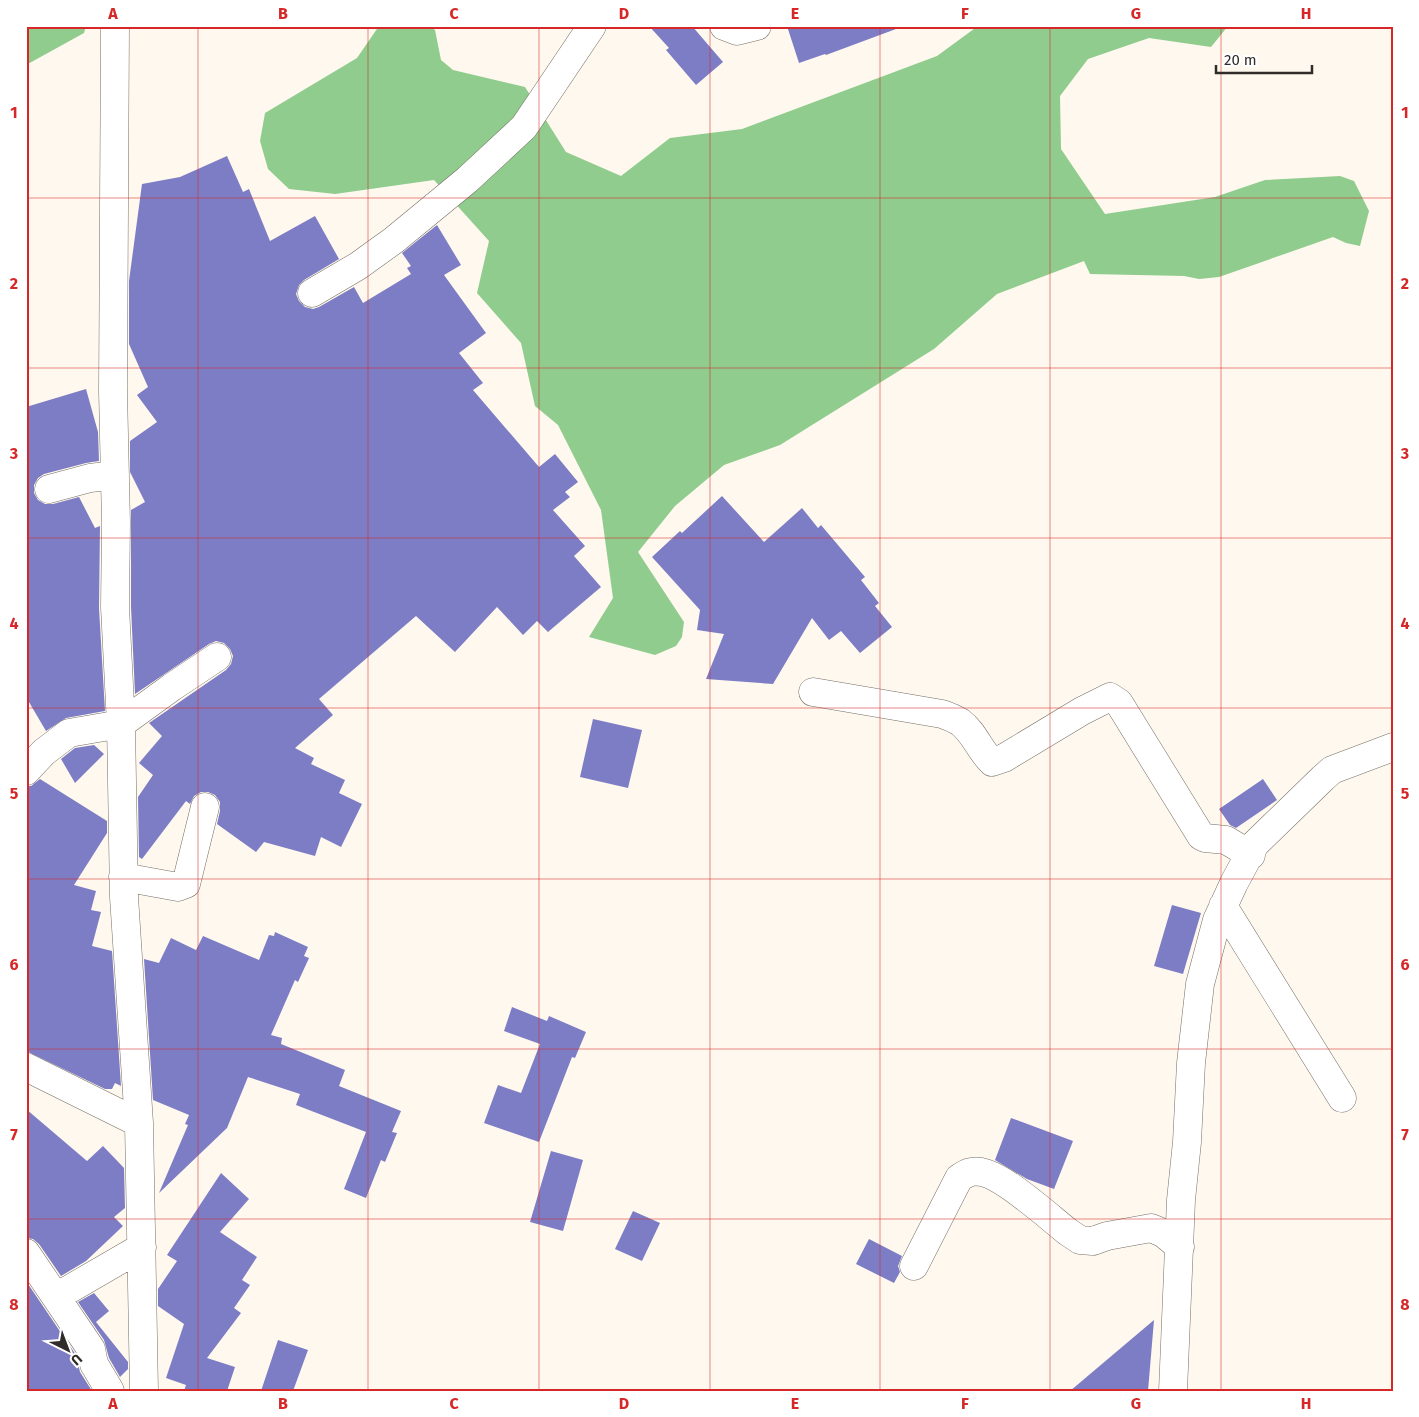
<svg xmlns="http://www.w3.org/2000/svg" width="1419" height="1417" font-family="'Fira Sans',sans-serif">
	<style>
		.forest { fill: #8fcc8d }
		.building { fill: #7d7dc5 }
		.lines { fill: none; stroke-linecap: round; stroke-linejoin: round }
		.minor-casing { stroke: #756f66; stroke-width: 29 }
		.minor { stroke: #fff; stroke-width: 28 }
		.grid { fill: none; stroke: #d62828; stroke-width: 1; stroke-opacity: 0.55 }
		.neatline { fill: none; stroke: #d62828; stroke-width: 2 }
		.grid-label { font-size: 16px; text-anchor: middle; font-weight: bold; fill: #d62828 }
	</style>
	<rect width="100%" height="100%" fill="#fff8ee"/>
	<path class="forest" d="M26,26h60l-2,7 -58,32z
		M379,26h49l7,4 6,30 12,10 72,17 41,65 55,24 49,-38 72,-9 195,-73 41,-30h250l-17,21 -62,-9 -61,21 -28,37 1,53 44,65 110,-17 50,-17 75,-4 14,5 15,30 -9,35 -14,-3 -13,-6 -114,40 -20,2 -15,-3 -94,-2 -6,-13 -87,33 -63,55 -154,96 -56,20 -49,41 -37,46 46,70 -2,15 -6,9 -21,9 -66,-18 24,-39 -12,-88 -43,-85 -23,-19 -14,-63 -44,-50 12,-52 -55,-61 -99,14 -46,-5 -21,-20 -8,-28 5,-28 92,-55z"/>
	<path class="building" d="M649,26h43l31,36 -27,23 -30,-35 3,-2z
		M787,26h109v3l-70,26 -1,-1 -26,9z
		M227,156l16,36 6,-3 21,52 45,-25 24,43 -35,21 -5,5 -3,9 3,7 6,6 8,2 6,-2 35,-20 9,16 48,-29 -4,-6 4,-2 -9,-13 35,-28 24,40 -17,10 42,58 -27,20 24,30 -10,7 66,77 16,-13 23,28 -13,10 5,5 -17,13 32,36 -11,10 27,31 -53,45 -11,-11 -14,14 -26,-28 -42,45 -39,-36 -97,83 14,16 -38,33 19,10 -3,6 34,16 -6,13 23,11 -21,43 -20,-10 -6,19 -51,-14 -8,10 -39,-28 3,-13v-9l-5,-7 -7,-3h-7l-7,4 -4,8 -4,-3 -44,58 -3,-2 -1,-60 15,-22 -14,-12 23,-27 -13,-13 77,-53 5,-6 2,-8 -3,-7 -6,-6 -8,-2 -7,3 -74,50 -4,-87v-97l14,-8 -15,-30v-31l27,-19 -20,-27 11,-8 -19,-43v-63l13,-97 38,-7z
		M86,389l12,43 1,29 -13,2 -42,11 -6,4 -4,7v8l4,7 7,4h8l26,-7 16,31 5,-2 -1,82 6,103 -39,7 -20,13 -20,-34v-290z
		M722,496l42,46 38,-34 16,20 3,-3 44,52 -4,3 18,23 -4,3 17,21 -32,26 -19,-22 -12,9 -17,-22 -39,66 -67,-5 18,-45 -27,-4 3,-20 -48,-53 28,-26 2,2z
		M593,719l49,11 -14,58 -48,-11z
		M94,745l10,9 -29,29 -14,-24 14,-11z
		M40,779l67,42v12l-33,52 22,6 -5,19 10,2 -9,34 20,5 9,135 -6,-3 -3,6h-7l-79,-38v-265h5z
		M1263,779l14,21 -41,28 -6,-3 -11,-16z
		M1172,905l29,8 -18,61 -29,-8z
		M275,932l33,15 -4,9 5,2 -11,24 -3,-2 -24,55 11,3 -1,6 64,26 -6,16 62,25 -9,21 5,1 -12,29 -4,-2 -15,38 -22,-9 22,-57 -70,-27 4,-11 -52,-17 -21,51 -68,65 29,-68 -3,-1 4,-9 -36,-15 -9,-141 15,4 12,-25 25,12 7,-14 56,24 10,-25 5,1z
		M512,1007l35,14 2,-5 37,16 -11,26 -3,-1 -33,85 -55,-19 14,-38 23,8 19,-49 -36,-13z
		M26,1109l61,52 16,-15 21,22 1,40 -11,9 9,9 -37,35 -25,15 -22,-32 -6,-5 -7,-1z
		M1011,1118l62,23 -19,48 -27,-10 -32,-19z
		M551,1151l32,9 -20,71 -33,-9z
		M221,1173l28,26 -29,33 37,25 -15,23 8,5 -16,23 7,5 -34,45 28,9 -8,24h-43l2,-6 -20,-7 18,-54 -26,-18v-17l19,-28 -10,-6z
		M633,1211l27,12 -18,38 -27,-12z
		M869,1239l33,17 -4,10 2,6 -6,11 -38,-19z
		M26,1281l50,74 4,17 12,19h-66z
		M94,1293l15,18 -13,11 32,40v7l-8,8 -11,-19 -5,-18 -26,-38z
		M1154,1320l-6,71h-78z
		M278,1340l30,10 -15,41h-32z"/>
	<g class="lines">
		<defs>
			<path id="minor" d="M115,26l-2,365 3,132 -1,84 6,117 3,173 15,226 5,268
				M724,26l13,5 20,-5
				M312,293l46,-27 36,-26 73,-60 57,-53 68,-101
				M49,489l41,-11 25,-3
				M813,692l129,22c6,2 13,5 18,8 14,10 20,29 32,40l12,-4 78,-47 28,-14 9,6 82,133 4,2 21,2 25,15
				M26,771l18,-19 25,-19 52,-9 51,-37 45,-30
				M123,877l55,10 8,-3 19,-77
				M1223,906l119,192
				M26,1067l113,56
				M26,1253l65,96 3,15 16,27
				M914,1266l45,-88c8,-5 13,-8 22,-6 22,3 68,45 87,60l12,8 13,1 14,-5 44,-8 12,5 17,14
				M56,1297l86,-50
				M1173,1391l8,-191 6,-58 4,-79 9,-79 17,-64 17,-37 21,-39 68,-66 9,-8 61,-23"/>
		</defs>
		<use href="#minor" class="minor-casing"/>
		<use href="#minor" class="minor"/>
	</g>
	<path class="grid" d="M198,26v1365M368,26v1365M539,26v1365M710,26v1365M880,26v1365M1050,26v1365M1221,26v1365M26,198h1367M26,368h1367M26,538h1367M26,708h1367M26,879h1367M26,1049h1367M26,1219h1367"/>
	<rect width="1419" height="1417" fill="none" stroke="#ffffff" stroke-width="55"/>
	<g transform="translate(68 1350) rotate(138)" stroke="#ffffff" stroke-width="4" paint-order="stroke">
	<path d="M0-4L9 19L0 12L-9 19Z" fill="#2f2c29"/>
	<text y="-8" font-size="14" font-weight="bold" text-anchor="middle" fill="#2f2c29">U</text>
	</g>
	<path d="M1216 65v8h96v-8" fill="none" stroke="#2f2c29" stroke-width="2.5"/>
	<text x="1224" y="65" font-size="15" fill="#2f2c29" stroke="#ffffff" stroke-width="4" paint-order="stroke">20 m</text>
	<rect x="28" y="28" width="1364" height="1362" class="neatline"/>
	<g class="grid-label">
		<text x="113" y="19">A</text>
		<text x="283" y="19">B</text>
		<text x="454" y="19">C</text>
		<text x="624" y="19">D</text>
		<text x="795" y="19">E</text>
		<text x="965" y="19">F</text>
		<text x="1136" y="19">G</text>
		<text x="1306" y="19">H</text>
		<text x="14" y="118">1</text>
		<text x="1405" y="118">1</text>
		<text x="14" y="289">2</text>
		<text x="1405" y="289">2</text>
		<text x="14" y="459">3</text>
		<text x="1405" y="459">3</text>
		<text x="14" y="629">4</text>
		<text x="1405" y="629">4</text>
		<text x="14" y="799">5</text>
		<text x="1405" y="799">5</text>
		<text x="14" y="970">6</text>
		<text x="1405" y="970">6</text>
		<text x="14" y="1140">7</text>
		<text x="1405" y="1140">7</text>
		<text x="14" y="1310">8</text>
		<text x="1405" y="1310">8</text>
		<text x="113" y="1409">A</text>
		<text x="283" y="1409">B</text>
		<text x="454" y="1409">C</text>
		<text x="624" y="1409">D</text>
		<text x="795" y="1409">E</text>
		<text x="965" y="1409">F</text>
		<text x="1136" y="1409">G</text>
		<text x="1306" y="1409">H</text>
	</g>
</svg>
